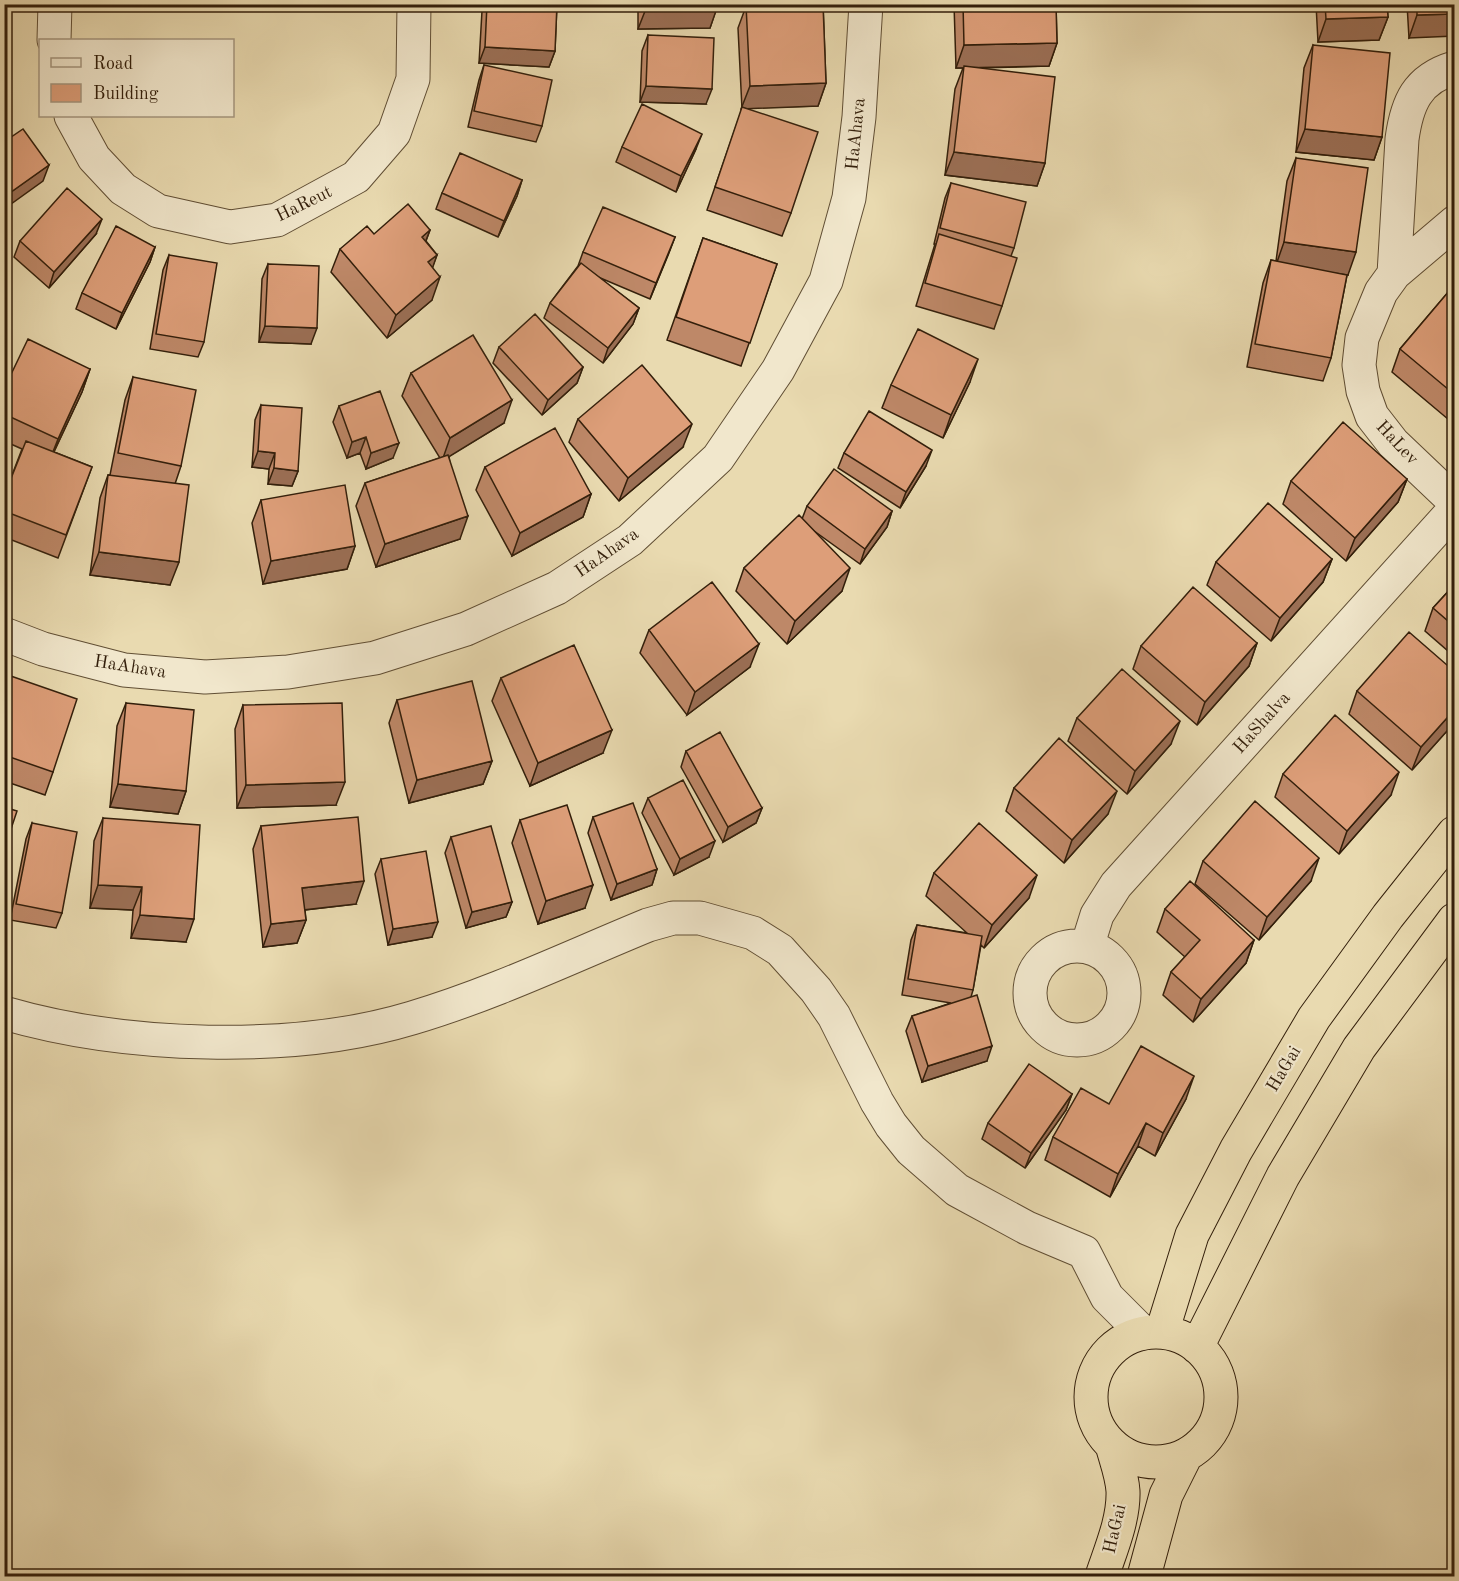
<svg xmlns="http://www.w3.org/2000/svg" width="1459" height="1581" font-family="'Old Standard TT',serif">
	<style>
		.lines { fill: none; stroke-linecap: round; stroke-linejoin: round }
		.minor-casing { stroke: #604e34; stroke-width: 35 }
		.highway-casing { stroke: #331f0b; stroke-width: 35 }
		.minor { stroke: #f1e7cc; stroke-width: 33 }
		.highway { stroke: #e9dab0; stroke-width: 33 }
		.wall { fill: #be8868; stroke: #331f0b; stroke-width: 1.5 }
		.shaded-wall { fill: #9b6f55; stroke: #331f0b; stroke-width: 1.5 }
		.building { fill: #dd9e79; stroke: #331f0b; stroke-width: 1.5 }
		.labels { text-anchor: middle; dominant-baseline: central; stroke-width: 4.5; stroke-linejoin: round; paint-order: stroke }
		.street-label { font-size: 18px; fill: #331f0b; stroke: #f1e7cc }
	</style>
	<rect width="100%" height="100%" fill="#e9dab0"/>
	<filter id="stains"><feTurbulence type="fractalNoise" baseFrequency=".00333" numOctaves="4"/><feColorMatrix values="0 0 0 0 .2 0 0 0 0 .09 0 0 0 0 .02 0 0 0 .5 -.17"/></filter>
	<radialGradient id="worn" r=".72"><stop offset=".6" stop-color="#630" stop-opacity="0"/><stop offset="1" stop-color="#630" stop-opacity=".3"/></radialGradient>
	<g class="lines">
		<defs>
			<path id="minor" d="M54,40l1,-36
				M71,116l23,42 29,31 35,22 72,16 47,-7 79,-43 38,-44 19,-54 1,-75
				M1454,223l-60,51 -13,18 -19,46 -3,27 4,26 9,25 21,27 61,58
				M1394,274l8,-135c5,-36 15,-60 52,-71
				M4,634l39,15 81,21 81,7 83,-5 87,-14 91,-29 91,-41 73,-48 88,-82 60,-88 48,-89 23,-83 10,-81 7,-113
				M1030 993a47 47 0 1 1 94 0a47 47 0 1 1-94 0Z
				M1087,947l10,-32 19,-30 338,-375
				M4,1013c120,35 289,41 408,5 81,-24 158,-61 236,-93l25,-7h27l53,15 27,17 36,40 18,26 43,86 14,23 20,25 46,40 70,38 57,24 23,45 36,36"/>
			<path id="highway" d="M1091 1397a65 65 0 1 1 130 0a65 65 0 1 1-130 0Z
				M1162,1332l30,-97 44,-85 78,-132 74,-102 66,-83
				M1197,1347l86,-171 76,-128 95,-128
				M1102,1576c9,-27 22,-57 21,-85 -1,-16 -7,-31 -11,-46
				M1144,1576l22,-81 20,-40"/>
		</defs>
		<use href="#minor" class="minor-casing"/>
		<use href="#highway" class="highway-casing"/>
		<use href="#minor" class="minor"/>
		<use href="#highway" class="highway"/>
	</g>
	<path class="wall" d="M484,4h73l-2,47 -6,16 -70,-4 3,-52z
		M638,4h80l-8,24 -72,1z
		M744,4h79l3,79 -8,23 -71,2 44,105 -9,23 -75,-26 35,-101 -4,-81 7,-19h-1z
		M954,4h102l1,39 -8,23 -70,2 66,95 -8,23 -92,-11 10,-86 8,-21h-7z
		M1316,4h71l1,13 -9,23 -61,2z
		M1407,4h48l-46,34z
		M648,35l58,69 -66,-2 2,-51z
		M1313,45l69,92 -8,23 -78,-8 8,-84z
		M484,65l58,61 -6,16 -68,-15 11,-47z
		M622,147l74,2 -20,43 -60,-30z
		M1296,158l52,117h-1l-16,83 -8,23 -76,-14 16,-84 8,-23 5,1 11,-80z
		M522,180l-5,16 -19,41 -62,-28 6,-16z
		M951,183l63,65 -3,8 -9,50 -8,23 -78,-23 19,-62h-1l11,-46z
		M430,230l-4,11 11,14 -5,13v32l-45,38 -56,-66 9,-23 34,-15z
		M96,234l-47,54 -35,-31 6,-16z
		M675,237l-25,62 -52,-22 41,31 -6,16 -30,39 -59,-45 6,-15 28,-37 5,-14z
		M703,238l74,26 -36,102 -74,-26z
		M155,247l-5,15 -34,67 -40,-20 6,-16z
		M169,255l35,87 -6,15 -48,-8 13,-79z
		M268,264l43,80 -52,-2 3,-63z
		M1455,284v141l-63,-53 8,-23z
		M499,347l84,20 -6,16 -35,32 -49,-52z
		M90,369l-8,23 -28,60 38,15 -34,91 -54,-21v-41l18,-47 -18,-8v-52z
		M411,373l93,50 -55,33 11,83 -84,28 -20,-61 9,-23 75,-25 -38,-62z
		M133,377l48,89 -6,18 -5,101 -80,-10 10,-77 8,-23h2l15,-75z
		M970,382l-27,56 -61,-30 9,-23z
		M261,405l37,66 -6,15 -24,-2 1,-15 -17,-2 3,-47z
		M339,406l54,52 -27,11 -6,-16 -13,5 -14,-36z
		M578,419l105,28 -64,54 -50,-59z
		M844,453l82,13 -26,42 -62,-40z
		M485,467l106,27 -8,23 -71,39 -36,-66z
		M1407,479l-9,23 -52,59 -63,-57 8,-23z
		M261,500l94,46 -8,23 -84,15 -11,-61z
		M807,506l85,5 -5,16 -27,37 -46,-33 28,60 -55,53 -51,-53 8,-23 58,-49z
		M1332,559l-9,23 -52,59 -64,-56 9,-23z
		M1455,584v73l-30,-26 8,-23z
		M649,630l101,37 -63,48 -47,-62z
		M1257,643l-8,23 -52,59 -64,-56 8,-23z
		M1455,672v50l-43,48 -63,-56 8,-23z
		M4,675l49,97 -8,23 -41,-14z
		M501,678l102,75 -73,33 -38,-85z
		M397,700l95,61 -9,23 -74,19 -20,-80z
		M126,703l60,88 -8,23 -68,-7 7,-81z
		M243,705l93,100 -99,3 -2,-79z
		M1077,718l94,26 -44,50 -59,-53z
		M686,751l76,57 -6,15 -33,19 -42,-75z
		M1283,774l108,21 -52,59 -64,-57z
		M1014,788l94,26 -44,49 -58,-52z
		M648,798l61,59 -35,18 -32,-62z
		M593,817l64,52 -5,16 -41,15 -23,-67z
		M103,818l83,124 -55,-4 2,-28 -43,-2 4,-67z
		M520,820l65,88 -47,16 -26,-81z
		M32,823l30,90 -6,15 -46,-8 16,-81z
		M261,826l95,78 -51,6 1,10 -9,23 -34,4 -10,-98z
		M451,837l61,65 -6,15 -40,11 -21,-75z
		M381,859l51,78 -44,8 -13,-71z
		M1203,861l108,20 -52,59 -64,-56z
		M934,873l95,25 -45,50 -3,-3 -8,45 -2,7 16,64 -65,21 -16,-51 6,-15 39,-13 -49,-8 9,-55 6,-15 50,8 -41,-37z
		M1165,909l89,31 -8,23 -53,59 -30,-27 8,-23 14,-15 -28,-25z
		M1072,1094l-6,16 -41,58 -43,-29 6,-16z
		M1186,1099l-31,57 -17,-10 -28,51 -65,-37 8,-23 56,-33z"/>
	<path class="shaded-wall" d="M4,4h5l-3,10h-2z
		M718,5l-8,23 -72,1 9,-23z
		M1455,14v22l-46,2 8,-23z
		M1388,17l-9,23 -61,2 8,-23z
		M1057,43l-8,23 -93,2 8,-23z
		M485,47l70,4 -6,16 -70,-4z
		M826,83l-8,23 -77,3 9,-23z
		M646,86l66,3 -6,15 -66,-2z
		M4,91h7l-7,18z
		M1305,129l77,8 -8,23 -78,-8z
		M702,134l-6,15 -20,43 5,-16z
		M954,152l91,11 -8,23 -92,-11z
		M49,165l-6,16 -39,28v-12z
		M522,180l-5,16 -19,41 6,-16z
		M102,219l-6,15 -47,54 5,-16z
		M430,230l-9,23 1,-16z
		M675,237l-6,16 -19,46 6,-16z
		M1284,242l72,10 -8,23 -72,-10z
		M155,247l-5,15 -34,67 6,-16z
		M437,255l-8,23 -1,-16z
		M440,277l-8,23 -45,38 9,-23z
		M639,308l-6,16 -30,39 5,-15z
		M265,326l52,2 -6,16 -52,-2z
		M978,359l-8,23 -27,56 8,-23z
		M583,367l-6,16 -35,32 6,-15z
		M90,369l-8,23 -33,70 9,-23z
		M512,400l-8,23 -62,38 8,-23z
		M692,424l-9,23 -64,54 9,-23z
		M366,437l-6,16 -13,5 5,-16z
		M399,443l-6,15 -27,11 5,-16z
		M932,450l-6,16 -26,42 6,-16z
		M258,451l17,2 -6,16 -17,-2z
		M274,468l24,3 -6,15 -24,-2z
		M1407,479l-9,23 -52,59 9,-23z
		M591,494l-8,23 -71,39 8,-23z
		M892,511l-5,16 -27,37 5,-15z
		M468,516l-8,23 -84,28 9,-23z
		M355,546l-8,23 -84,15 8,-23z
		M99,552l80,10 -9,23 -80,-10z
		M1332,559l-9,23 -52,59 9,-23z
		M850,568l-8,23 -55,53 8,-23z
		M1257,643l-8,23 -52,59 8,-23z
		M759,644l-9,23 -63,48 8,-23z
		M1455,709v13l-43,48 9,-23z
		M1180,721l-9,23 -44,50 8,-23z
		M612,730l-9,23 -73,33 8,-23z
		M492,761l-9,23 -74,19 8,-23z
		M1399,772l-8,23 -52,59 8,-23z
		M345,782l-9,23 -99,3 9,-23z
		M118,784l68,7 -8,23 -68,-7z
		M1117,791l-9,23 -44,49 8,-23z
		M762,808l-6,15 -33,19 5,-15z
		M715,841l-6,16 -35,18 6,-16z
		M1319,858l-8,23 -52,59 8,-23z
		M657,869l-5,16 -41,15 6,-16z
		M1037,875l-8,23 -45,50 8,-23z
		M364,881l-8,23 -62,7 8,-23z
		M98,885l44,2 -9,23 -43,-2z
		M593,885l-8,23 -47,16 8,-23z
		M512,902l-6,15 -40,11 6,-16z
		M140,915l54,4 -8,23 -55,-4z
		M306,920l-9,23 -34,4 8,-23z
		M438,922l-6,15 -44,8 5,-16z
		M1254,940l-8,23 -53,59 8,-23z
		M992,1046l-5,15 -65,21 6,-16z
		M1194,1076l-8,23 -31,57 8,-23z
		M1072,1094l-6,16 -41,58 6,-15z
		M1146,1123l-8,23 -28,51 8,-23z"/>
	<path class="building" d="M487,4h70l-2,47 -70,-4z
		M647,4h71v1l-71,1z
		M770,4h53l3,79 -76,3 -4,-81z
		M963,4h93l1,39 -93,2z
		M1325,4h62l1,13 -62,2z
		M1417,4h38v10l-38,1z
		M4,9l7,82h-7z
		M648,35l66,3 -2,51 -66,-3z
		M1313,45l77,8 -8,84 -77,-8z
		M484,65l68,15 -10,46 -68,-15z
		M964,66l91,11 -10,86 -91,-11z
		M642,104l60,30 -21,42 -59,-29z
		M742,107l76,25 -27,81 -76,-26z
		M23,129l26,36 -45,32v-55z
		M460,153l62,27 -18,41 -62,-28z
		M1296,158l72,10 -12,84 -72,-10z
		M951,183l75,19 -12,46 -74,-20z
		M67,188l35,31 -48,53 -34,-31z
		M408,204l22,26 -8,7 15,18 -9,7 12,15 -44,38 -56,-66 27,-23 7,8z
		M603,207l72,30 -19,46 -73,-31z
		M116,226l39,21 -33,66 -40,-20z
		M939,234l78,24 -15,48 -77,-23z
		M703,238l74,26 -27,79 -74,-26z
		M169,255l48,8 -13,79 -48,-8z
		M1271,260l76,15 -16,83 -76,-14z
		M581,263l58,45 -31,40 -58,-45z
		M268,264l51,2 -2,62 -52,-2z
		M1455,284v111l-55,-46z
		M535,314l48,53 -35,33 -49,-53z
		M918,329l60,30 -27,56 -60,-30z
		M473,335l39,65 -62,38 -39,-65z
		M28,339l62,30 -32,70 -54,-25v-25z
		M642,365l50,59 -64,54 -50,-59z
		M133,377l63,13 -15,76 -63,-13z
		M380,391l19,52 -28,10 -5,-16 -14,5 -13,-36z
		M261,405l41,3 -4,63 -24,-3 1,-15 -17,-2z
		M869,411l63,39 -26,42 -62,-39z
		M1343,422l64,57 -52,59 -64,-57z
		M555,428l36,66 -71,39 -35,-66z
		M26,441l66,26 -26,68 -62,-24v-15z
		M448,455l20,61 -83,28 -20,-61z
		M834,469l58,42 -27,38 -58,-43z
		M108,475l81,10 -10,77 -80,-10z
		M345,485l10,61 -84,15 -10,-61z
		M1268,503l64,56 -52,59 -64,-56z
		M799,515l51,53 -55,53 -51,-53z
		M712,582l47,62 -64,48 -46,-62z
		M1455,584v43l-22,-19z
		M1193,587l64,56 -52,59 -64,-56z
		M1409,632l46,40v37l-34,38 -64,-56z
		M574,645l38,85 -74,33 -37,-85z
		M1122,669l58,52 -45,50 -58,-53z
		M5,674l72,25 -24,73 -49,-17z
		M472,681l20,80 -75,19 -20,-80z
		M126,703l68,7 -8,81 -68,-7z
		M342,703l3,79 -99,3 -3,-80z
		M1335,715l64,57 -52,59 -64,-57z
		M720,732l42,76 -34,19 -42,-76z
		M1059,738l58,53 -45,49 -58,-52z
		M683,780l32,61 -35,18 -32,-61z
		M1255,801l64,57 -52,59 -64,-56z
		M633,803l24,66 -40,15 -24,-67z
		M567,805l26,80 -47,16 -26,-81z
		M4,807l13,4 -13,39z
		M358,817l6,64 -62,7 4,32 -35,4 -10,-98z
		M103,818l97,7 -6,94 -54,-4 2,-28 -44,-2z
		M32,823l45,9 -15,81 -46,-9z
		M979,823l58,52 -45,50 -58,-52z
		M491,826l21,76 -40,10 -21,-75z
		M426,851l12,71 -45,7 -12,-70z
		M1190,881l64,59 -53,59 -30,-27 29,-32 -35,-31z
		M917,925l65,11 -9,54 -65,-11z
		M977,995l15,51 -64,20 -16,-50z
		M1141,1046l53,30 -31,57 -17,-10 -28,51 -65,-37 28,-49 28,16z
		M1029,1064l43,30 -41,59 -43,-30z"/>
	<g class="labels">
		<g class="street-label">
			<text transform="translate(856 134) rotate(-84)">HaAhava</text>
			<text transform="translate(304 204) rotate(-26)">HaReut</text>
			<text transform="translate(1397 443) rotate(47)">HaLev</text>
			<text transform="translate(607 553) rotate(-35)">HaAhava</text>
			<text transform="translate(130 667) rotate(9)">HaAhava</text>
			<text transform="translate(1262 723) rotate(-48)">HaShalva</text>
			<text transform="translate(1284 1069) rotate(-59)">HaGai</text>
			<text transform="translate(1115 1529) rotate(-77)">HaGai</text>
		</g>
	</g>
	<rect width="1459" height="1581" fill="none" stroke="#e9dab0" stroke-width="24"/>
	<rect x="6" y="6" width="1447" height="1569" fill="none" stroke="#331f0b" stroke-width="3"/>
	<rect x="12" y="12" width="1435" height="1557" fill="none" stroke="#331f0b" stroke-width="1.5"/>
	<rect x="39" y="39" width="195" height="78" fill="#f1e7cc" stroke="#a5977f" stroke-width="1.5"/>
	<rect x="51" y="58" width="30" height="9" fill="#f1e7cc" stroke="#a5977f" stroke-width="1.5"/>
	<text x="93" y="69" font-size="18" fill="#331f0b">Road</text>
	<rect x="51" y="84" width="30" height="18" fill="#dd9e79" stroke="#a5977f" stroke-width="1.5"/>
	<text x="93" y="99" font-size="18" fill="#331f0b">Building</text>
	<rect width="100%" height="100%" filter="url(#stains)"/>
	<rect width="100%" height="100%" fill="url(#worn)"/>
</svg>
